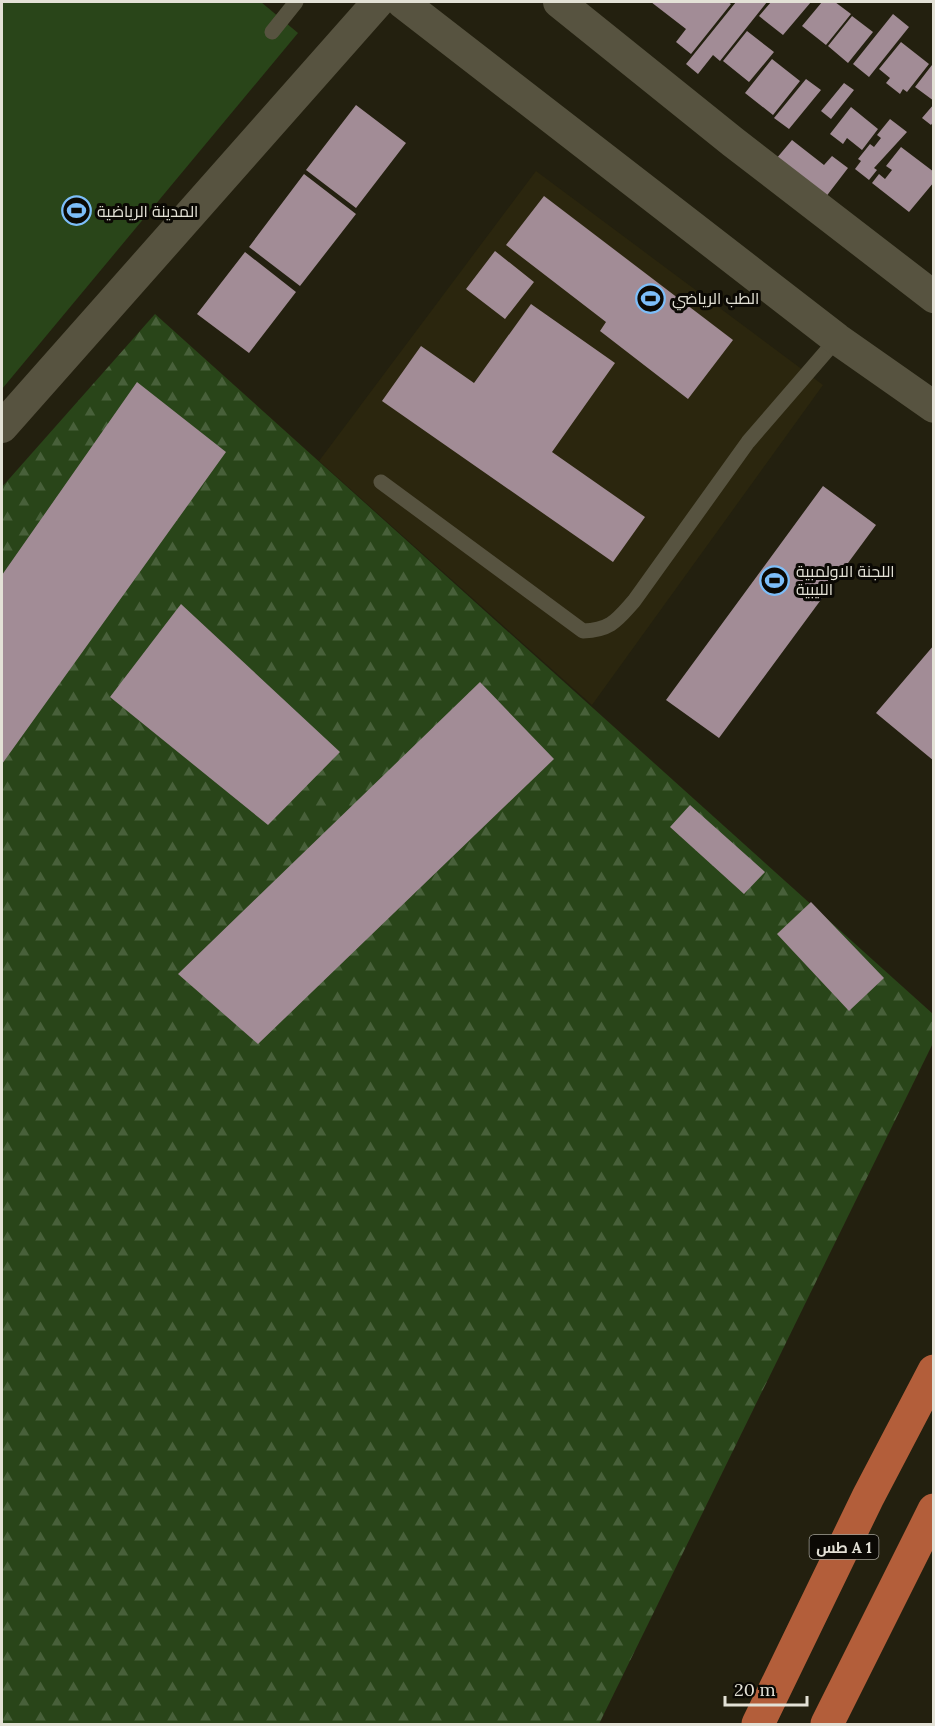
<svg xmlns="http://www.w3.org/2000/svg" width="935" height="1726" font-family="Lora,Cairo,serif">
	<style>
		.built { fill: #2b260e }
		.forest { fill: url(#forest-firs) }
		.pitch { fill: #294519 }
		.building { fill: #a28c96 }
		.lines { fill: none; stroke-linecap: round; stroke-linejoin: round }
		.service { stroke: #575340; stroke-width: 15 }
		.minor { stroke: #575340; stroke-width: 32 }
		.trunk { stroke: #b35e3a; stroke-width: 33 }
		.labels { text-anchor: middle; dominant-baseline: central; stroke-width: 6; stroke-linejoin: round; paint-order: stroke }
		.shield { fill: #0b0904; stroke: #a2a097; stroke-width: 1.5 }
		.shield-label { font-size: 15px; font-weight: bold; fill: #e3e1d6 }
		.poi-label { font-size: 16px; fill: #e3e1d6; stroke: #0b0904; text-anchor: start }
	</style>
	<defs>
		<pattern id="forest-firs" width="22" height="20" patternUnits="userSpaceOnUse" patternTransform="scale(1.5)"><rect width="22" height="20" fill="#294519"/><path d="M5 1l3.5 6h-7zM16 11l3.5 6h-7z" fill="#48603a"/></pattern>
	</defs>
	<rect width="100%" height="100%" fill="#23200f"/>
	<path class="built" d="M536,171l287,214 -231,320 -273,-244z"/>
	<path class="forest" d="M155,314l778,700v29l-334,681h-597v-1237z"/>
	<path class="pitch" d="M2,2h259l37,31 -296,356z"/>
	<path class="building" d="M651,2h77l3,2 -40,50 -15,-12 10,-13z
		M736,2h31l-47,59 -7,-6 -15,19 -12,-10z
		M771,2h40l-28,33 -24,-19z
		M822,2h13l16,12 -25,31 -24,-19z
		M893,14l16,13 -40,50 -16,-13z
		M852,16l21,16 -25,31 -20,-17z
		M747,31l27,21 -25,30 -26,-21z
		M901,42l28,22 -22,28 -4,-3 -3,5 -14,-11 4,-5 -11,-9z
		M772,59l28,22 -27,34 -28,-22z
		M932,65l2,1v35l-19,-14z
		M806,79l15,11 -32,39 -15,-11z
		M844,83l10,7 -23,29 -10,-8z
		M934,104v17l-3,4 -9,-7z
		M356,105l50,38 -50,65 -50,-38z
		M851,107l27,22 -16,21 -15,-12 -4,6 -13,-10z
		M890,119l17,13 -33,36 3,2 -8,10 -14,-11 6,-8 -3,-2 12,-15 4,3 7,-9 -4,-3z
		M792,140l32,25 8,-9 16,12 -23,30 -49,-39z
		M901,147l33,25v10l-25,30 -37,-29 7,-9 6,5 7,-9 -6,-4z
		M304,174l52,40 -56,72 -51,-39z
		M544,196l189,144 -45,59 -88,-68 6,-9 -100,-77z
		M495,251l39,31 -29,37 -39,-30z
		M245,252l51,40 -47,61 -52,-39z
		M531,304l84,59 -63,89 93,65 -32,45 -231,-161 39,-55 53,37z
		M137,382l89,70 -224,312v-189z
		M823,486l53,39 -157,213 -53,-38z
		M181,604l159,148 -72,73 -158,-128z
		M934,645v116l-58,-48z
		M480,682l74,77 -296,285 -80,-70z
		M690,805l75,67 -21,22 -74,-67z
		M811,902l73,76 -35,33 -72,-77z"/>
	<g class="lines">
		<path class="service" d="M272,32l24,-30
			M381,482l202,149c28,-1 34,-11 51,-30l114,-159 89,-103"/>
		<path class="minor" d="M402,2l435,337 97,68
			M559,2l174,140 201,155
			M2,427l376,-425"/>
		<path class="trunk" d="M758,1724l110,-227 66,-126
			M827,1724l107,-214"/>
	</g>
	<defs>
		<symbol id="stadium-ring" viewBox="-11 -11 22 22"><circle r="9.5" fill="#0b0904" stroke="#7dbef9" stroke-width="1.5"/><path d="M0-5a6.5 5 0 1 0 0 10a6.5 5 0 1 0 0-10ZM-3.5-1.8h7v3.6h-7Z" fill="#7dbef9"/></symbol>
	</defs>
	<g fill-rule="evenodd">
		<use href="#stadium-ring" x="60" y="194" width="33" height="33"/>
		<use href="#stadium-ring" x="634" y="282" width="33" height="33"/>
		<use href="#stadium-ring" x="758" y="564" width="33" height="33"/>
	</g>
	<g class="labels">
		<rect class="shield" x="809.5" y="1535" width="69" height="24" rx="4.5"/>
		<g class="shield-label">
			<text x="844" y="1547">طس A 1</text>
		</g>
		<g class="poi-label">
			<text x="97" y="211">المدينة الرياضية</text>
			<text x="672" y="298">الطب الرياضي</text>
			<text x="796" y="571">اللجنة الاولمبية<tspan x="796" dy="18">الليبية</tspan></text>
		</g>
	</g>
	<rect width="935" height="1726" fill="none" stroke="#e3e1d6" stroke-width="6"/>
	<path d="M725 1696v9h82v-9" fill="none" stroke="#e3e1d6" stroke-width="3"/>
	<text x="734" y="1696" font-size="18" fill="#e3e1d6" stroke="#0b0904" stroke-width="4.5" paint-order="stroke">20 m</text>
</svg>
